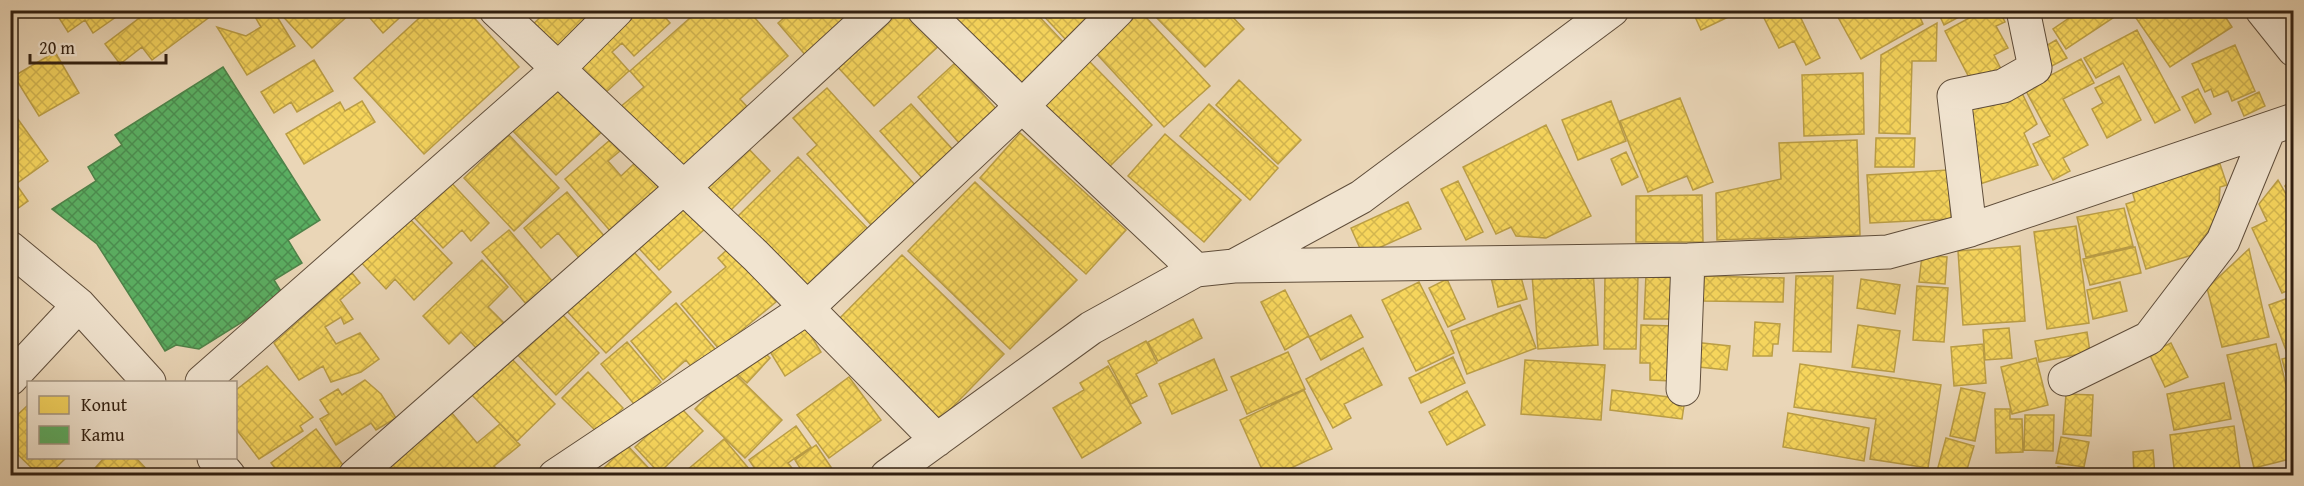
<svg xmlns="http://www.w3.org/2000/svg" width="2304" height="486" font-family="'Gentium Book Plus',serif">
	<style>
		.homes { fill: url(#homes-cross-hatch); stroke: #bb9e45; stroke-width: 1.5 }
		.public { fill: url(#public-cross-hatch); stroke: #4e8349; stroke-width: 1.5 }
		.lines { fill: none; stroke-linecap: round; stroke-linejoin: round }
		.minor-casing { stroke: #5f4d3a; stroke-width: 35 }
		.minor { stroke: #f1e4d0; stroke-width: 33 }
	</style>
	<defs>
		<pattern id="homes-cross-hatch" width="8" height="8" patternUnits="userSpaceOnUse" patternTransform="scale(1.5)"><rect width="8" height="8" fill="#f6d55c"/><path d="M0 0l8 8M0 8l8-8" fill="none" stroke="#d3b64f"/></pattern>
		<pattern id="public-cross-hatch" width="8" height="8" patternUnits="userSpaceOnUse" patternTransform="scale(1.5)"><rect width="8" height="8" fill="#5aae61"/><path d="M0 0l8 8M0 8l8-8" fill="none" stroke="#4b8d4f"/></pattern>
	</defs>
	<rect width="100%" height="100%" fill="#ead6b7"/>
	<filter id="stains"><feTurbulence type="fractalNoise" baseFrequency=".00333" numOctaves="4"/><feColorMatrix values="0 0 0 0 .2 0 0 0 0 .09 0 0 0 0 .02 0 0 0 .5 -.17"/></filter>
	<radialGradient id="worn" r=".72"><stop offset=".6" stop-color="#630" stop-opacity="0"/><stop offset="1" stop-color="#630" stop-opacity=".3"/></radialGradient>
	<path class="homes" d="M54,10h72l-33,23 -8,-13 -17,12z
		M150,10h69l-67,50 -10,-13 -22,17 -15,-20z
		M251,10h22l22,36 -48,29 -30,-48 29,9 15,-9z
		M277,10h74l1,2 -40,36z
		M363,10h45l-25,23z
		M428,10h39l52,57 -95,87 -70,-76z
		M548,10h61l-53,50 -28,-31z
		M639,10h20l11,13 -36,33 -12,-13 -10,9 17,19 -24,22 -26,-28z
		M699,10h49l40,46 -48,43 12,13 -73,63 -60,-67 25,-21 -14,-16z
		M793,10h68l-54,47 -29,-34z
		M890,10h24l29,32 -69,64 -40,-43z
		M939,10h94l32,34 -48,47z
		M1038,10h63l-33,32z
		M1149,10h77l18,19 -39,38z
		M1692,10h51l-42,20z
		M1760,10h37l23,48 -14,7 -12,-24 -15,7z
		M1834,10h92l-7,5 4,9 -62,35z
		M1937,10h35l-28,15z
		M1984,10h15l6,12 -9,4 12,22 -14,7 9,18 -29,14 -29,-56z
		M2081,10h44l-59,39 -13,-20z
		M2148,10h56l1,2 16,-2 11,17 -62,40 -34,-49z
		M1140,11l70,75 -46,41 -69,-75z
		M1937,23l-1,38h-24l-2,73 -31,-1 2,-78z
		M2137,30l43,80 -25,13 -32,-60 -27,15 -12,-20z
		M2056,40l11,18 -19,10 -11,-17z
		M2235,45l20,46 -23,10 -4,-10 -14,6 -3,-8 -6,3 -13,-28z
		M55,52l24,41 -40,23 -25,-40z
		M2081,59l13,24 -31,16 25,46 -25,13 7,13 -17,9 -20,-36 17,-8 -25,-47z
		M314,60l19,31 -36,21 -6,-10 -17,11 -13,-21z
		M1089,61l63,64 -47,46 -63,-63z
		M955,63l43,48 -37,34 -43,-48z
		M1863,73l1,61 -60,2 -2,-61z
		M2119,76l22,44 -34,18 -15,-29 11,-6 -8,-15z
		M563,78l45,48 -52,49 -46,-47z
		M1239,80l62,60 -23,24 -62,-59z
		M827,88l89,98 -44,40 -65,-72 10,-9 -24,-27z
		M2198,89l13,25 -16,9 -13,-26z
		M2021,91l16,33 -13,9 14,32 -61,20 -11,-77z
		M2259,92l6,14 -21,10 -6,-14z
		M1680,98l33,84 -20,8 -6,-14 -39,16 -28,-71z
		M362,101l13,21 -71,42 -18,-30 54,-32 5,9z
		M1611,101l15,40 -48,19 -16,-40z
		M911,104l44,48 -31,28 -44,-49z
		M1209,104l69,64 -28,32 -70,-64z
		M10,108l38,53 -32,23 12,17 -18,13z
		M1546,125l45,91 -45,22 -30,-2 -5,-9 -15,7 -33,-67z
		M1020,133l106,97 -40,44 -106,-96z
		M1165,134l76,66 -37,42 -76,-66z
		M509,135l50,53 -45,43 -50,-53z
		M1876,138h39l-1,29h-39z
		M610,140l10,11 -12,10 13,15 15,-14 25,28 -49,43 -47,-54z
		M1857,140l3,95 -143,5 -1,-47 65,-14 -2,-36z
		M744,144l26,27 -42,42 -27,-27z
		M1626,152l12,25 -16,8 -11,-26z
		M798,157l73,75 -64,64 -74,-75z
		M2220,164l7,21 -7,2 -2,32 -19,24 3,9 -56,17 -20,-65 9,-3 -3,-10z
		M1948,170l3,49 -81,4 -3,-48z
		M2294,174v27l-9,-15z
		M444,175l45,48 -18,18 -9,-11 -19,18 -36,-38z
		M2278,180l16,28v80l-12,5 -30,-65 15,-7 -8,-17z
		M1458,181l25,51 -17,8 -25,-51z
		M975,182l102,98 -67,69 -102,-98z
		M567,192l38,45 -25,22 -22,-26 -17,15 -17,-20z
		M1702,195l1,47h-67v-46z
		M1408,202l13,27 -58,26 -12,-27z
		M683,203l23,25 -47,42 -23,-25z
		M2124,208l9,38 -47,11 -9,-40z
		M405,214l47,49 -38,37 -19,-21 -9,10 -28,-30z
		M2076,226l13,97 -42,6 -13,-97z
		M509,230l44,52 -26,23 -45,-53z
		M2020,246l5,75 -62,4 -5,-74z
		M730,247l46,55 -57,47 -38,-45 45,-37 -8,-9z
		M2135,247l6,26 -51,12 -7,-26z
		M631,249l40,43 -65,61 -41,-44z
		M2249,249l20,88 -47,10 -15,-59z
		M902,255l102,99 -66,68 -102,-100z
		M1922,255l25,2 -2,27 -26,-2z
		M482,260l26,27 -20,20 16,16 -27,26 -16,-17 -12,12 -26,-28z
		M1518,266l9,33 -29,8 -8,-34z
		M1593,270l5,75 -60,4 -6,-74z
		M352,273l8,10 -20,17 13,19 -9,5 -3,-7 -16,10 11,17 24,-11 19,26 -18,13 -30,10 -8,-16 -24,14 -25,-37z
		M1605,274l33,1 -2,74h-32z
		M1646,274l27,1 -1,44h-28z
		M1704,276l80,2 -1,24 -80,-1z
		M1796,276h37l-2,76 -38,-1z
		M1447,279l18,40 -17,8 -19,-39z
		M1861,279l39,6 -5,29 -38,-6z
		M1419,282l35,71 -38,18 -34,-71z
		M2120,282l7,29 -34,8 -6,-29z
		M1917,286l31,2 -4,54 -31,-2z
		M1285,290l24,46 -24,14 -24,-48z
		M2294,296v55l-7,2 -18,-48z
		M676,303l44,52 -23,19 -11,-14 -23,20 -32,-39z
		M1520,305l16,43 -69,26 -16,-43z
		M559,311l40,42 -43,42 -41,-43z
		M1351,315l12,22 -42,23 -12,-23z
		M1193,319l9,19 -44,23 -10,-19z
		M1755,322l25,2 -2,20h-5l-1,12h-19z
		M803,323l18,29 -36,24 -19,-31z
		M1641,325l32,1 -2,55 -21,-1v-17h-10z
		M1858,325l42,6 -6,41 -42,-5z
		M2009,328l3,30 -27,2 -2,-30z
		M2087,332l3,20 -51,10 -4,-21z
		M1146,341l11,22 -21,11 11,22 -16,8 -23,-43z
		M627,342l34,40 -27,22 -33,-40z
		M1693,342l37,4 -3,24 -38,-4z
		M2171,343l17,34 -23,10 -16,-34z
		M1983,344l3,39 -32,3 -3,-39z
		M2276,344l18,74v40l-40,10 -27,-113z
		M757,345l13,13 -23,25 -14,-13z
		M1363,348l19,37 -38,19 7,14 -18,10 -27,-49z
		M1288,352l17,37 -58,25 -16,-37z
		M507,354l48,50 -38,37 -48,-49z
		M2294,356v45h-1l-11,-42z
		M1453,357l12,26 -44,20 -12,-25z
		M2036,358l12,47 -36,9 -11,-47z
		M1214,359l13,31 -55,24 -13,-30z
		M1525,360l80,5 -4,55 -80,-6z
		M1800,364l141,21 -13,83 -58,-9 6,-40 -82,-12z
		M267,366l46,51 -13,9 3,5 -44,28 -23,-30v-39z
		M1108,366l33,57 -59,35 -29,-50 31,-18 -4,-7z
		M732,371l50,49 -37,38 -50,-49z
		M588,372l35,36 -25,25 -36,-35z
		M849,377l32,43 -52,38 -32,-43z
		M365,380l16,14 15,24 -20,12 -5,-7 -35,22 -16,-26 9,-5 -9,-14 18,-11 4,6z
		M2224,383l7,36 -57,11 -7,-36z
		M1961,388l24,5 -10,48 -25,-5z
		M1304,390l28,59 -58,27h-9l-25,-56z
		M1612,390l73,9 -3,20 -72,-9z
		M1467,391l18,34 -38,20 -18,-33z
		M2066,394l27,1 -2,41 -28,-2z
		M28,405v53h38l-19,18h-7l-30,-29v-25z
		M679,406l24,25 -44,42 -24,-26z
		M1995,409h15v10h12l1,33 -27,1z
		M451,412l26,31 23,-19 20,21 -26,21 9,10h-125z
		M1788,413l81,15 -5,33 -81,-14z
		M2025,415h29l-1,36 -29,-1z
		M796,426l15,21 -23,16 10,13h-38l-11,-16z
		M2234,426l7,50h-66l-5,-41z
		M316,429l33,44 -4,3h-64l-10,-13z
		M2061,437l28,5 -5,25 -28,-4z
		M1946,438l28,8 -9,30h-12l-16,-5z
		M724,439l31,37h-75z
		M627,445l29,31h-44l-8,-8z
		M816,445l21,31h-32l-10,-16z
		M2153,450l2,26h-21l-1,-24z
		M104,458h32l17,18h-65z
		M2058,467l22,2 -1,7h-22z"/>
	<path class="public" d="M223,67l97,153 -32,20 14,23 -28,17 10,16 -85,53 -23,-4 -11,6 -68,-107 -45,-35 44,-28 -8,-14 34,-22 -7,-10z"/>
	<g class="lines">
		<defs>
			<path id="minor" d="M496,10l260,246 181,184
				M924,10l98,96 174,164
				M2262,10l32,40
				M1970,230l-16,-134 49,-10 32,-18 -12,-58
				M10,248l69,57 70,77
				M1234,266l454,-6 200,-8 82,-22 324,-110
				M10,379l69,-74
				M2065,379l84,-41 74,-97 46,-112
				M202,382l356,-313 59,-59
				M1683,389l5,-129
				M214,458l15,18
				M355,476l329,-289 193,-177
				M555,476l252,-168 215,-202 96,-96
				M887,476l204,-148 105,-58 38,-4 127,-69 251,-187"/>
		</defs>
		<use href="#minor" class="minor-casing"/>
		<use href="#minor" class="minor"/>
	</g>
	<rect width="2304" height="486" fill="none" stroke="#ead6b7" stroke-width="36"/>
	<rect x="12" y="12" width="2280" height="462" fill="none" stroke="#311f10" stroke-width="3"/>
	<rect x="18" y="18" width="2268" height="450" fill="none" stroke="#311f10" stroke-width="1.5"/>
	<rect x="27" y="381" width="210" height="78" fill="#f1e4d0" stroke="#a49583" stroke-width="1.5"/>
	<rect x="39" y="396" width="30" height="18" fill="#f6d55c" stroke="#a49583" stroke-width="1.5"/>
	<text x="81" y="411" font-size="18" fill="#311f10">Konut</text>
	<rect x="39" y="426" width="30" height="18" fill="#5aae61" stroke="#a49583" stroke-width="1.5"/>
	<text x="81" y="441" font-size="18" fill="#311f10">Kamu</text>
	<path d="M30 54v9h136v-9" fill="none" stroke="#311f10" stroke-width="3"/>
	<text x="39" y="54" font-size="18" fill="#311f10" stroke="#f1e4d0" stroke-width="4.5" paint-order="stroke">20 m</text>
	<rect width="100%" height="100%" filter="url(#stains)"/>
	<rect width="100%" height="100%" fill="url(#worn)"/>
</svg>
